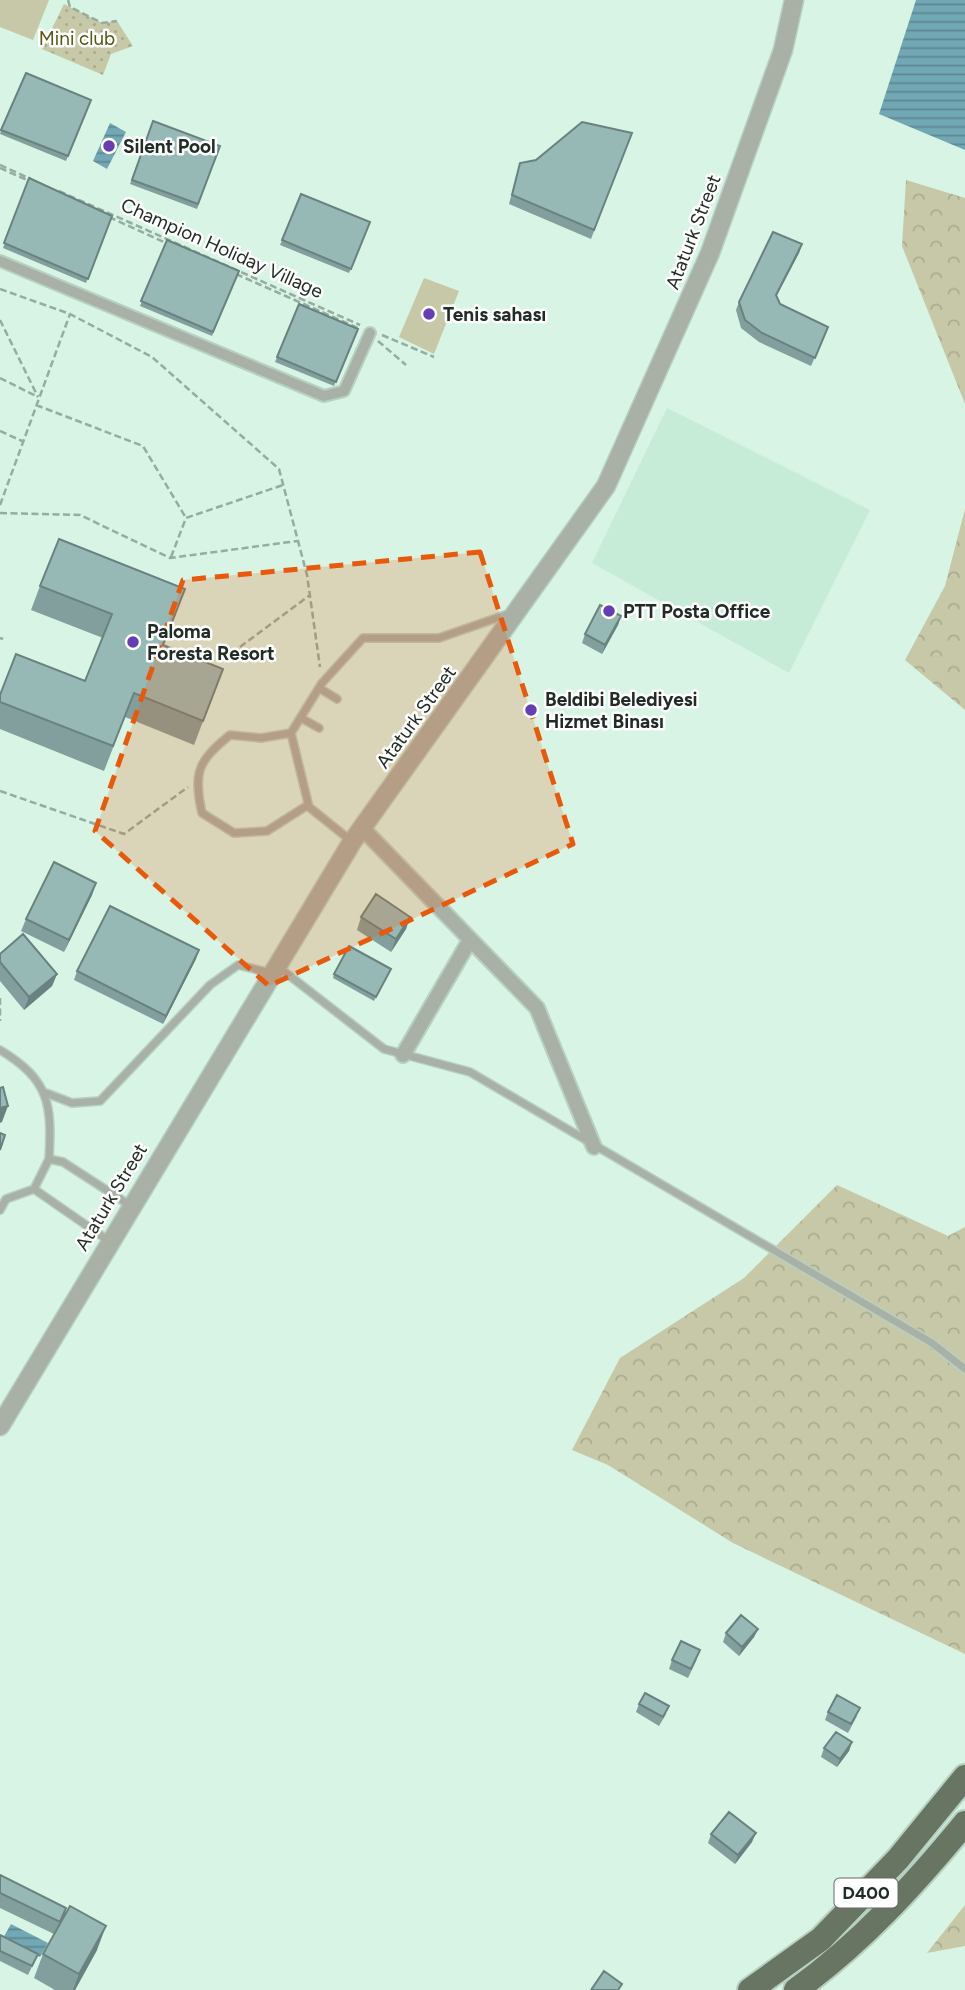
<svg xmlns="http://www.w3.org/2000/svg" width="965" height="1990" font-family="Figtree,sans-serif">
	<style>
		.built { fill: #c6ecd8 }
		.forest { fill: url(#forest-crowns) }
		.park { fill: url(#park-dots) }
		.garden { fill: #c6c8a7 }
		.water { fill: url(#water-rules) }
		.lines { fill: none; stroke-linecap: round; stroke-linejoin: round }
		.service-casing { stroke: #b6d0c2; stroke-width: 10 }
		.pedestrian-casing { stroke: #b6d0c2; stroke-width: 14 }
		.minor-casing { stroke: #b6d0c2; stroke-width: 18 }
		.tertiary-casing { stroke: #b6d0c2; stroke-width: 21 }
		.trunk-casing { stroke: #b6d0c2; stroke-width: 28 }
		.path { stroke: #95aca0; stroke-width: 2.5; stroke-dasharray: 7 3.5; stroke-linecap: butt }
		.service { stroke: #a9b0a6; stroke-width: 7 }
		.pedestrian { stroke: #a9b0a6; stroke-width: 10 }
		.minor { stroke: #a9b0a6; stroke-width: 14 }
		.tertiary { stroke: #a9b0a6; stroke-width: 18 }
		.trunk { stroke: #677562; stroke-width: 24 }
		.wall { fill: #829f9d }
		.shaded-wall { fill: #6a827f }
		.building { fill: #97b9b6; stroke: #6a827f; stroke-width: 2 }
		.marked { fill: #e8590c; fill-opacity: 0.2; stroke: #e8590c; stroke-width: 5; stroke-dasharray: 14 9; stroke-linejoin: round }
		.poi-dot { fill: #653db5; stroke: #fff; stroke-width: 2.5 }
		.labels { text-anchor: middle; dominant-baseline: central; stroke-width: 5; stroke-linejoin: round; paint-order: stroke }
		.shield { fill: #fff; stroke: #646b67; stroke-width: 2 }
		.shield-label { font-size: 18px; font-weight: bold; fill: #212c26 }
		.park-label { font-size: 19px; fill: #55560f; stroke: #fff }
		.poi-label { font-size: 19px; font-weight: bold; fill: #212c26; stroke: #fff; text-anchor: start }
		.street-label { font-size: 19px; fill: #212c26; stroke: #fff }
	</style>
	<defs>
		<pattern id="forest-crowns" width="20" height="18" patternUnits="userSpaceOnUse" patternTransform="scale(1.75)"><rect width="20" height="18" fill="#c6c8a7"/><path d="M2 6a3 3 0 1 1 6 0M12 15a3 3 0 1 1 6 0" fill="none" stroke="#aaac90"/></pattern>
		<pattern id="park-dots" width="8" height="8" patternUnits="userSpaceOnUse" patternTransform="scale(1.75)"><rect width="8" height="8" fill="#c6c8a7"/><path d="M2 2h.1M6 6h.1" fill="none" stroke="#aaac90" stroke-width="1.8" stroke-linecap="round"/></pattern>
		<pattern id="water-rules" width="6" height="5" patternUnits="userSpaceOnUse" patternTransform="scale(1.75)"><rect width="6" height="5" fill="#72a7b4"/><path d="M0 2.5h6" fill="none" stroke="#5d8892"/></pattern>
	</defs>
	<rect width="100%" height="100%" fill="#d7f4e4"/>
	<path class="built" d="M667,408l203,102 -81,163 -197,-110z"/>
	<path class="forest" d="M906,180l59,18v206l-63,-158z
		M965,509v201l-60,-50 40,-74z
		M837,1185l111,51 17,-9v427l-232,-111 -125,-78 -36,-15 48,-92 124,-80z
		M965,1905v41l-38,7z"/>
	<path class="park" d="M64,4l38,19 15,-2 16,25 -22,8 -8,21 -61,-26z"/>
	<path class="garden" d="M0,0h49l-16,40 -33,-13z
		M424,278l35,13 -25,63 -35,-17z"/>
	<path class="water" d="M916,0h49v150l-86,-36z
		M110,123l16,9 -19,37 -14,-8z
		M11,1924l37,19 -8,14 -37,-19z"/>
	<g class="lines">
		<defs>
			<path id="service" d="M319,688l18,11
				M301,718l18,10
				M291,733l-30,5 -31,-3c-32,26 -37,37 -28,78l32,20 33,-2 41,-26
				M350,840l-41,-33 -18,-74 31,-50 41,-45h76l72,-25
				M277,966l107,83 86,23 462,271 33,26
				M0,1050c50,30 52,55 49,109
				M46,1093l26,10 28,-2 110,-116 28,-20 33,8
				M0,1210l6,-11 28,-10
				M109,1241l-75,-52 15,-30 14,3 68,44"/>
			<path id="pedestrian" d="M0,261l324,135 20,-5 26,-58"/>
			<path id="minor" d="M362,828l175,180 57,139
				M403,1055l67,-115"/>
			<path id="tertiary" d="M0,1426l352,-584 254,-356 104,-233 73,-203 11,-50"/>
			<path id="trunk" d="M750,1990l71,-51 77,-80 67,-82
				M796,1990c65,-47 118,-105 169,-167"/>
		</defs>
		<use href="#service" class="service-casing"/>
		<use href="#pedestrian" class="pedestrian-casing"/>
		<use href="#minor" class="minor-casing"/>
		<use href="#tertiary" class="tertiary-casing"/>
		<use href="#trunk" class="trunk-casing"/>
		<path class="path" d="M68,0l2,7 32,16 15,-2
			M0,165l31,14
			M0,168l29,13
			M59,191l301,134
			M109,217l57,26
			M236,274l122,54
			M0,289l70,25 82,43 127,112 28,106 13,92
			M0,320l38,77
			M382,335l52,22
			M378,341l28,24
			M0,378l38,19
			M36,405l107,41 43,72
			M0,431l22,10
			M0,505l70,-191
			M0,513l80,2 90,43 127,-17
			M171,557l15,-39 97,-33
			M0,638l3,1
			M240,647l70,-52
			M0,791l124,43 64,-47
			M0,998v23"/>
		<use href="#service" class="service"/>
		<use href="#pedestrian" class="pedestrian"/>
		<use href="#minor" class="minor"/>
		<use href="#tertiary" class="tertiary"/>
		<use href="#trunk" class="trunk"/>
	</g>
	<path class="wall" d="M91,100l-25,61 -66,-27 1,-4z
		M153,121l67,25 -23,63 -67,-25z
		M632,133l-41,106 -82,-35 11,-41 16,-3z
		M29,178l83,38 -26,67 -83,-35z
		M301,194l69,28 -21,51 -69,-28z
		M167,240l72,31 -27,65 -72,-30z
		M802,244l-3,9 -23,43 4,8 48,23 -17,39 -52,-24 -18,-14 -5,-18 3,-8z
		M299,304l59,25 -24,57 -59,-24z
		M40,586l136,28 -13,32 60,23 -29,76 -69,-28 -21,54 -104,-42v-34l85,-14 18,-43 -72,-28z
		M621,616l-3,9 -16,29 -20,-11 3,-9z
		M96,883l-4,12 -28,57 -43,-21 5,-12z
		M361,917h49l-4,12 -15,23 -34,-22z
		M0,954l57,20 -5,12 -28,24 -24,-29z
		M196,959l-33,65 -89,-44 3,-9z
		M391,969l-17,32 -41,-23 1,-4z
		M758,1629l-4,8 -15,19 -16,-14 3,-9z
		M697,1659l-9,19 -19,-9 3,-9z
		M639,1704l27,10 -7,12 -23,-14z
		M828,1712l29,4 -9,17 -23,-13z
		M852,1742l-3,9 -12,16 -16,-10 3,-9z
		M711,1834l41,8 -17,22 -27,-21z
		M0,1875l66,33 -6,16 37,26 -22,40h-20l-21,-12 9,-24 11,-20 -54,-26z
		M0,1935l38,19 -10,21 -28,-14z"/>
	<path class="shaded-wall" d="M802,244l-3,9 -26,50 3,-8z
		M621,616l-3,9 -16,29 3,-9z
		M96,883l-4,12 -28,57 5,-12z
		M410,917l-4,12 -15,23 5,-13z
		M199,950l-3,9 -33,65 3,-8z
		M57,974l-5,12 -28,24 5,-13z
		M8,1106l-6,16 -2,1v-15z
		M758,1629l-4,8 -15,19 3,-9z
		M852,1742l-3,9 -12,16 3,-8z
		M756,1833l-4,9 -17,22 3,-9z
		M106,1926l-9,24 -22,40h-2l6,-16z"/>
	<path class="building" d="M26,73l65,27 -23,56 -67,-26z
		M153,121l67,25 -22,58 -66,-24z
		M582,122l50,11 -38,97 -82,-35 8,-32 16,-3z
		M29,178l83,38 -24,63 -84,-36z
		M301,194l69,28 -19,47 -69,-29z
		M773,232l29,12 -26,51 4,9 48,23 -13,31 -53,-25 -17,-13 -6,-18z
		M167,240l72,31 -26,61 -72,-31z
		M299,304l59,25 -22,53 -59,-25z
		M59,539l126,50 -22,56 60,24 -20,52 -69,-28 -21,53 -113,-44v-7l16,-41 69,27 27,-67 -72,-28z
		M600,605l21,11 -16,29 -20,-11z
		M54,862l42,21 -27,57 -43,-21z
		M376,894l34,23 -14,22 -35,-22z
		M110,906l89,44 -33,66 -89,-45z
		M23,934l34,40 -28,23 -29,-35v-8z
		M349,946l42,23 -15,28 -42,-23z
		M3,1087l5,19 -8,2v-20z
		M0,1133l5,2 -5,15z
		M741,1615l17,14 -16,18 -16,-14z
		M681,1641l19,9 -9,19 -19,-9z
		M645,1693l24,13 -6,11 -24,-13z
		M837,1695l23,13 -9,16 -23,-12z
		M836,1732l16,10 -12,17 -16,-11z
		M729,1812l27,21 -18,22 -27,-21z
		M0,1875l66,33 -6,14 -60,-29z
		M70,1906l36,20 -27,48 -36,-20z
		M0,1935l38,19 -6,12 -32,-15z
		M604,1971l18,13 -4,6h-27z"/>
	<path class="marked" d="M480,552l93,292 -304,142 -174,-155 88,-251z"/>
	<g class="poi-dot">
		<circle cx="109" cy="146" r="7"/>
		<circle cx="429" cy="314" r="7"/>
		<circle cx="609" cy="611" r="7"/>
		<circle cx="133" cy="642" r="7"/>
		<circle cx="531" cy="710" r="7"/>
	</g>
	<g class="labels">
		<rect class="shield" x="834.5" y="1878.5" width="63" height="29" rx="5"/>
		<g class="shield-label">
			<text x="866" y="1893">D400</text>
		</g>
		<g class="park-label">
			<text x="77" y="38">Mini club</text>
		</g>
		<g class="poi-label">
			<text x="123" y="146">Silent Pool</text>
			<text x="443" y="314">Tenis sahası</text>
			<text x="623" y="611">PTT Posta Office</text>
			<text x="147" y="631">Paloma<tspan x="147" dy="22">Foresta Resort</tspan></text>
			<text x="545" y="699">Beldibi Belediyesi<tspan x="545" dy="22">Hizmet Binası</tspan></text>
		</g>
		<g class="street-label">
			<text transform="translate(693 232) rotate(-69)">Ataturk Street</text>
			<text transform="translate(222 248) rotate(24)">Champion Holiday Village</text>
			<text transform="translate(416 717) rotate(-54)">Ataturk Street</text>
			<text transform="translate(111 1197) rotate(-59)">Ataturk Street</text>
		</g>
	</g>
</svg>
